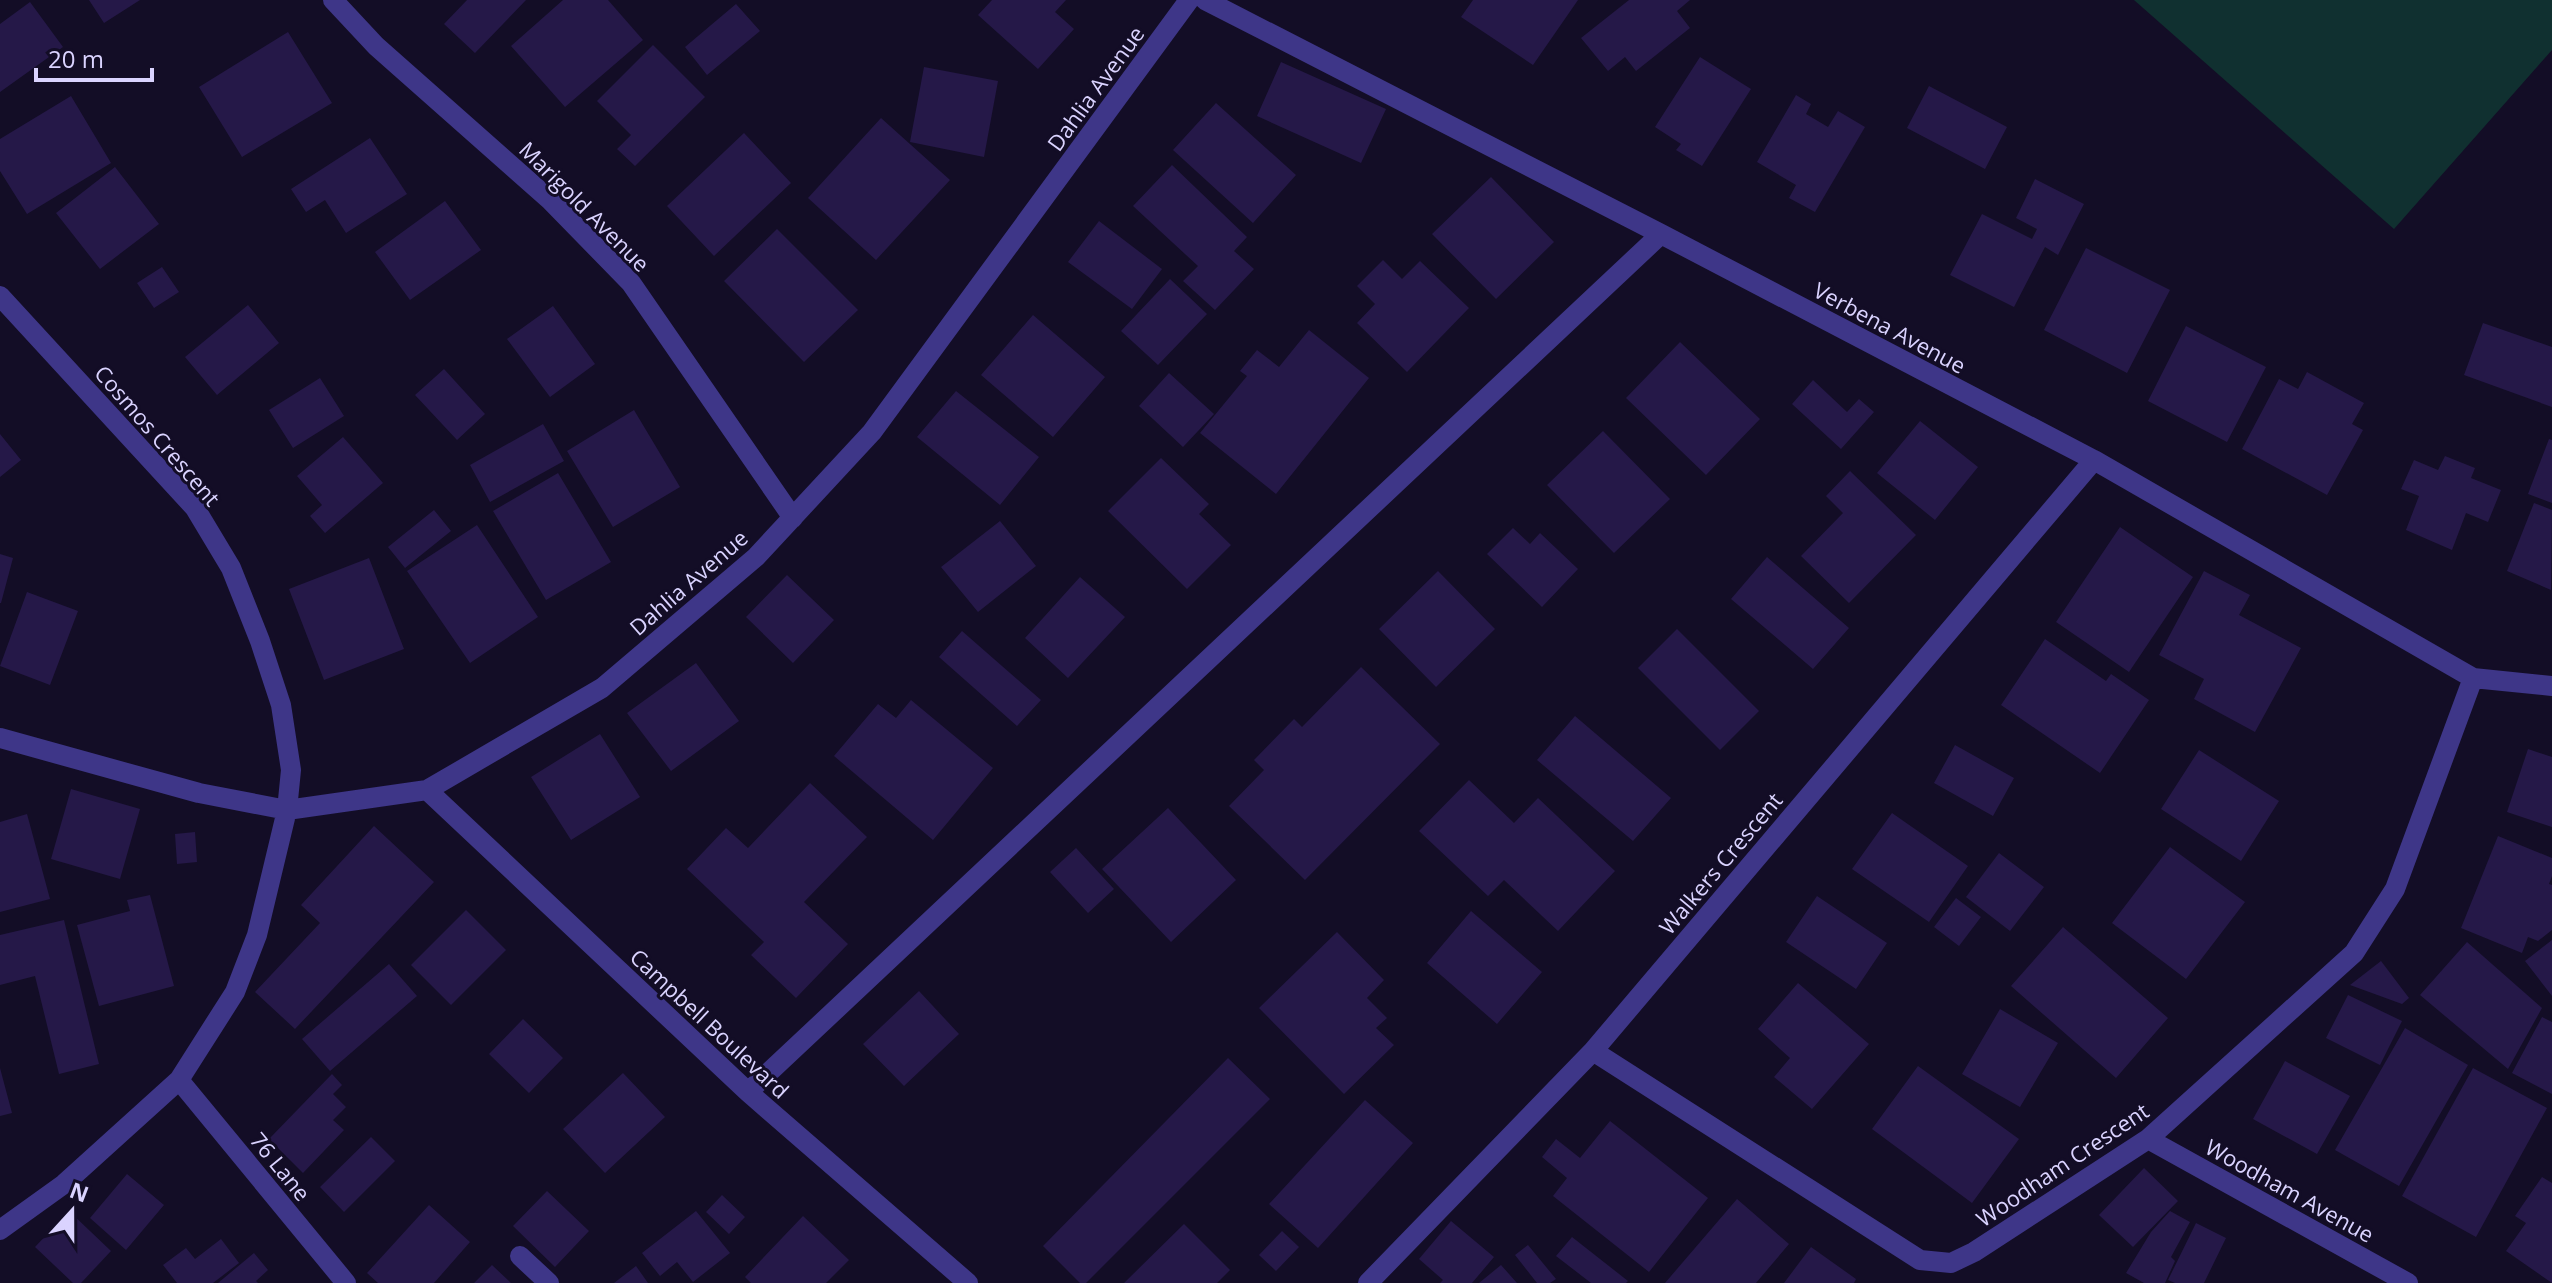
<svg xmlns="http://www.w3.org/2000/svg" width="2552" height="1283" font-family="'Open Sans',sans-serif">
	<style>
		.green { fill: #103030 }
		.building { fill: #251848 }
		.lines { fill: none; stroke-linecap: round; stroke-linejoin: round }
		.minor { stroke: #3e3688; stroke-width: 20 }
		.labels { text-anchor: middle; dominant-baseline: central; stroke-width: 6; stroke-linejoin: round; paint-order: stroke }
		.street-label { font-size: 22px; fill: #dad3ff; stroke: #130d26 }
	</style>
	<rect width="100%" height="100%" fill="#130d26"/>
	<path class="green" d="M2134,0h418v50l-158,179z"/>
	<path class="building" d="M89,0h51l-36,23z
		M467,0h59l-51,53 -31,-29z
		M563,0h45l35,40 -78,67 -54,-61z
		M992,0h74l-11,12 19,17 -36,40 -60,-54z
		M1473,0h105l-45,65 -72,-48z
		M1629,0h61l-13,11 13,17 -54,43 -11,-14 -17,14 -27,-33z
		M30,2l33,45 -63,45v-68z
		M736,4l24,27 -53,44 -22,-28z
		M288,32l44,71 -90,54 -43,-70z
		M653,45l52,52 -70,69 -18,-17 14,-14 -34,-34z
		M1700,57l51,32 -49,77 -26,-16 5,-6 -26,-17z
		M1281,62l105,47 -25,54 -104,-47z
		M924,67l74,14 -14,76 -74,-15z
		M1929,86l78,41 -22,42 -78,-41z
		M1796,95l15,9 -5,10 22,13 10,-16 27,16 -50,85 -26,-14 7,-13 -39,-23z
		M71,96l40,67 -84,51 -27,-43v-32z
		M1216,103l80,72 -43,48 -80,-73z
		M881,118l69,62 -74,80 -68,-62z
		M744,133l47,50 -77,73 -47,-50z
		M370,138l37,56 -61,39 -21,-33 -19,12 -15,-23z
		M1172,165l75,72 -13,14 20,18 -39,41 -32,-29 15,-15 -65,-60z
		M115,167l44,57 -59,45 -44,-56z
		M1491,177l63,65 -58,57 -64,-65z
		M2035,179l49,25 -26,51 -13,-8 -31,60 -64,-32 32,-61 50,25 5,-10 -21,-11z
		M445,201l36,49 -71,50 -35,-48z
		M1099,221l63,48 -30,40 -64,-47z
		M777,229l81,81 -54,52 -80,-81z
		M2086,248l84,42 -43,83 -83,-43z
		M1383,260l19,19 18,-18 49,47 -62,64 -50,-49 18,-19 -18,-18z
		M162,267l17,25 -25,16 -17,-25z
		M1170,279l37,35 -49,51 -37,-34z
		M248,305l31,38 -62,52 -32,-38z
		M553,306l42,58 -45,33 -43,-58z
		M1033,315l72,62 -52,60 -72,-62z
		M2483,323l69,24v60l-88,-32z
		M2186,326l80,41 -39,75 -79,-41z
		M1309,330l60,48 -93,116 -76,-61 47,-57 -7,-5 17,-21 22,17z
		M1680,342l80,77 -54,56 -80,-77z
		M444,369l41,45 -28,26 -42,-45z
		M2307,372l57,31 -12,21 11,6 -36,65 -85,-46 37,-70 19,10z
		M1169,373l45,41 -31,33 -44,-41z
		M320,378l24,38 -51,32 -24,-38z
		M1813,380l34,32 12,-13 15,13 -33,37 -49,-45z
		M956,391l83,66 -39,48 -83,-68z
		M634,410l46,77 -67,40 -46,-76z
		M1920,421l58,46 -43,53 -58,-47z
		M543,424l21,37 -74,41 -20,-37z
		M1603,431l67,68 -56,54 -67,-68z
		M0,434l21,26 -21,17z
		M343,437l40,46 -58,50 -15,-17 12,-11 -25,-29z
		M2549,439l3,1v63l-24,-9z
		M2445,456l30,12 -4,10 30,12 -13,32 -22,-9 -14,37 -46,-20 13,-34 -18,-7 13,-29 24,10z
		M1161,458l48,46 -10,10 32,31 -44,44 -79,-78z
		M1850,471l66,64 -67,68 -48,-47 42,-43 -17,-17z
		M558,473l53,89 -65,38 -53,-89z
		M2534,503l18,7 -1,80 -44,-19z
		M434,510l17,21 -46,37 -17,-21z
		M1000,521l36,45 -58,46 -37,-45z
		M477,525l61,92 -68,46 -63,-92z
		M2120,527l73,50 -64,95 -73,-50z
		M1513,528l17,16 10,-11 38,36 -36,38 -55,-53z
		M0,554l13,4 -12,45h-1z
		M1767,557l82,71 -36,41 -82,-70z
		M369,558l35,91 -80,31 -35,-91z
		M1438,571l57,58 -59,58 -57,-58z
		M2204,571l46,24 -11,20 62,33 -46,84 -61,-33 10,-20 -45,-24z
		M787,575l47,45 -41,43 -47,-46z
		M1080,577l45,40 -57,61 -43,-40z
		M27,592l51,19 -28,74 -50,-19z
		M1677,629l82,82 -39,39 -82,-82z
		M962,631l79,69 -24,26 -78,-69z
		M2045,639l61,42 5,-7 38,26 -49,73 -99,-68z
		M696,663l43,58 -68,50 -44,-58z
		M1361,667l79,77 -135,136 -76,-74 35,-36 -10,-10 40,-41 8,8z
		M911,700l82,68 -60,72 -99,-84 44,-52 18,14z
		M1575,716l96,82 -38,43 -96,-81z
		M600,734l40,63 -69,43 -40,-63z
		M1955,745l59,33 -21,38 -59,-33z
		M2528,749l24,8v70l-45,-15z
		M2199,750l80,51 -38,60 -80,-52z
		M1469,780l45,43 24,-25 77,73 -57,60 -54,-51 -16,16 -69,-65z
		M810,783l57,54 -63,65 44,42 -52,54 -45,-43 13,-13 -77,-73 39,-41 22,20z
		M71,789l69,20 -20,70 -69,-20z
		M1168,808l68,72 -65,62 -69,-73z
		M1892,813l76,53 -39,56 -77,-53z
		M27,814l23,85 -50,13v-90z
		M374,826l60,56 -139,147 -40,-37 65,-69 -19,-18z
		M195,832l2,30 -20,2 -2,-30z
		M2498,836l54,22v18l-3,8 3,1v45l-14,11 -10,-4 -6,16 -61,-25z
		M2170,847l75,55 -59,77 -74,-56z
		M1076,848l38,41 -26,24 -38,-41z
		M1999,853l45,34 -34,44 -44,-34z
		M150,895l24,91 -75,20 -22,-81 53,-14 -3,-11z
		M1817,896l70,47 -31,46 -70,-47z
		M1956,898l25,19 -22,29 -25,-19z
		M466,910l40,40 -55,55 -40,-40z
		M1471,911l71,61 -45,52 -70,-61z
		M64,920l35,144 -40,10 -24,-98 -35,9v-50z
		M2063,927l105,91 -52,60 -105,-92z
		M1337,932l47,48 -17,18 20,20 -11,10 18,17 -50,49 -85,-86z
		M2552,940v56l-27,-35z
		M2467,942l75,66 -34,61 -88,-74z
		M2381,961l28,37 -7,6 -52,-19z
		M389,964l28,32 -87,75 -28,-32z
		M1798,983l71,61 -57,65 -38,-32 16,-19 -32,-29z
		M919,991l40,43 -55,52 -41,-42z
		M2348,995l54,26 -22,44 -54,-27z
		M2000,1009l58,34 -38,64 -58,-33z
		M2542,1017l10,5v72l-40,-21z
		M523,1019l40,39 -34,35 -40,-39z
		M2405,1028l63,37 -69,121 -64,-36z
		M1228,1058l42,41 -184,184h-6l-37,-37z
		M2285,1061l65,35 -33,58 -64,-35z
		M1918,1066l101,73 -47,64 -100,-74z
		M0,1068l12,45 -12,3z
		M2473,1068l74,40 -71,129 -74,-41z
		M623,1073l42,44 -60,56 -42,-44z
		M332,1074l10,11 -9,9 13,13 -13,13 11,10 -41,43 -34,-34z
		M1365,1100l48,43 -95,105 -49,-44z
		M1610,1121l98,77 -59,74 -96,-76 14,-18 -25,-21 14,-18 24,19z
		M371,1137l24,24 -51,51 -24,-25z
		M2144,1168l34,33 -45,46 -34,-32z
		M127,1174l37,31 -38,45 -36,-32z
		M2542,1177l10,6v100l-46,-32 20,-28 -11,-7z
		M547,1191l42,40 -34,36 -42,-41z
		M722,1195l23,22 -16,17 -23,-22z
		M1737,1199l52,45 -33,39h-91z
		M429,1205l41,37 -36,41h-56l-11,-10z
		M69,1211l42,40 -30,32h-8l-38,-36z
		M696,1211l34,42 -37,29 -16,-20 -17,14 -18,-23z
		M2170,1211l20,11 -19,35 4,4 -10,22h-21l-18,-10 25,-41z
		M803,1216l46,44 -23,23h-75l-6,-6z
		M1451,1221l43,36 -22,26h-32l3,-3 -24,-21z
		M2196,1223l30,15 -22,45h-29l-7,-3z
		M1184,1224l46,46 -13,13h-93z
		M1282,1231l17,16 -23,24 -17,-16z
		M1572,1237l56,44 -2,2h-35l-35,-27z
		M221,1239l18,24 -26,20h-36l-14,-18 23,-17 9,11z
		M1528,1245l28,34 -6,4h-13l-22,-28z
		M1811,1247l45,32 -2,4h-70z
		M254,1253l14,17 -12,11 2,2h-40z
		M492,1265l19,18h-37z
		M1501,1265l16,18h-38z
		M636,1266l12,17h-34z"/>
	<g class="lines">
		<path class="minor" d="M333,0l43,46 174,154 81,83 162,235
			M1205,0l456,234 433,226 379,218 79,8
			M0,296l195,212 36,60 29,73 21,64 10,65 -4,40 -30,125 -22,57 -56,88 -115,104 -64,46
			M0,738l199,55 88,17 140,-20 175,-102 154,-131 116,-125 317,-432
			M427,790l321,302 220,191
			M1593,1051l327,209 31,3 23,-11 174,-113 206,-186 41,-64 78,-211
			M179,1080l167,203
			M748,1092l913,-858
			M2148,1139l260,144
			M520,1256l29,27
			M1368,1283l225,-232 501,-591"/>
	</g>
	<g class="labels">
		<g class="street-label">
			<text transform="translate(1095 88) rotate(-54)">Dahlia Avenue</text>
			<text transform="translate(585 206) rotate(45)">Marigold Avenue</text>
			<text transform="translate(1890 327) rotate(28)">Verbena Avenue</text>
			<text transform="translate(158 435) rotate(49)">Cosmos Crescent</text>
			<text transform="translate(688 582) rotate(-41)">Dahlia Avenue</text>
			<text transform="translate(1720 863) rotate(-50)">Walkers Crescent</text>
			<text transform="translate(710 1023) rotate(43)">Campbell Boulevard</text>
			<text transform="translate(2062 1164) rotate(-34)">Woodham Crescent</text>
			<text transform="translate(281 1166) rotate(51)">76 Lane</text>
			<text transform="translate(2290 1190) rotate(29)">Woodham Avenue</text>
		</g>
	</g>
	<g transform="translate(72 1211) rotate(21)" stroke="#130d26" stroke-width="6" paint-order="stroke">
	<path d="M0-6L14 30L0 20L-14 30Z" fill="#dad3ff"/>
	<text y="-12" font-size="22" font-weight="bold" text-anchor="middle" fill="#dad3ff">N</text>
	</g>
	<path d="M36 68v12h116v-12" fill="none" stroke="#dad3ff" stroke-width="4"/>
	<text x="48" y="68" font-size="24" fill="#dad3ff" stroke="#130d26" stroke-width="6" paint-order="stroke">20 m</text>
</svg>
